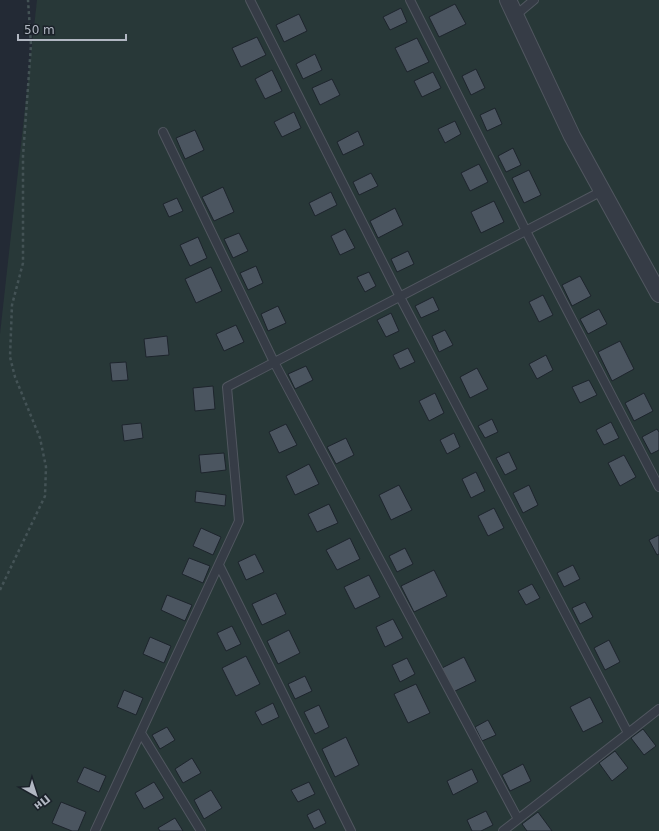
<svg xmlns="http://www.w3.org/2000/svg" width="659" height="831" font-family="'DejaVu Sans',sans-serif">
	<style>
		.green { fill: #283838 }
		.building { fill: #4b5560; stroke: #1d242c }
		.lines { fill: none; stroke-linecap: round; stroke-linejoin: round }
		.service-casing { stroke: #515760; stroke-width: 10 }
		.minor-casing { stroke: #515760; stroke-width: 18 }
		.path { stroke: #445356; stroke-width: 2.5; stroke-dasharray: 3 3; stroke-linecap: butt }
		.service { stroke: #363c46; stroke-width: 8 }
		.minor { stroke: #363c46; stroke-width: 16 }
	</style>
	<rect width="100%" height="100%" fill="#232a35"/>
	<path class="green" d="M37,0h622v831h-659v-497z"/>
	<path class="building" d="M455,4l11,20 -27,13 -10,-20z
		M401,8l6,14 -17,8 -7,-13z
		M299,14l8,17 -23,11 -8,-17z
		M257,37l9,18 -25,12 -9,-19z
		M417,38l12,24 -22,10 -12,-24z
		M315,54l7,16 -19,9 -7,-15z
		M476,69l9,19 -14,7 -9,-19z
		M272,70l10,21 -17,8 -10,-20z
		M433,72l8,16 -19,9 -8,-16z
		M332,79l8,16 -20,10 -8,-17z
		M495,108l7,16 -15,7 -7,-16z
		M294,112l7,16 -19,9 -8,-15z
		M455,121l6,13 -16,9 -7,-14z
		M195,130l9,20 -19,9 -9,-21z
		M358,131l6,14 -21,10 -6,-13z
		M513,148l8,17 -15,7 -8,-16z
		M479,164l9,18 -18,9 -9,-18z
		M529,170l12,25 -17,8 -12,-25z
		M371,173l7,13 -19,9 -6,-13z
		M223,187l11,25 -20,9 -12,-24z
		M331,192l6,13 -22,11 -6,-13z
		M177,198l6,13 -14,6 -6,-13z
		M494,201l10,21 -23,11 -10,-21z
		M395,208l8,17 -25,13 -8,-17z
		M345,229l10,19 -15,7 -9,-19z
		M239,233l9,18 -15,7 -9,-19z
		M198,237l9,21 -17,8 -10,-21z
		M408,251l6,13 -17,8 -6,-13z
		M256,266l7,17 -15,7 -8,-17z
		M211,267l11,24 -26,12 -11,-24z
		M369,272l7,14 -11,6 -8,-15z
		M580,276l11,20 -19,10 -10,-21z
		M543,295l10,20 -14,7 -10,-20z
		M433,297l6,13 -18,8 -6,-12z
		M278,306l8,17 -18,8 -7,-17z
		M599,309l8,15 -19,10 -8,-15z
		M391,313l8,18 -13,6 -9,-17z
		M236,325l8,17 -20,9 -8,-17z
		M445,330l8,15 -14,7 -7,-16z
		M167,336l2,19 -23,2 -2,-18z
		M620,341l14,28 -22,12 -14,-29z
		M408,348l7,14 -15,7 -7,-14z
		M546,355l7,15 -16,9 -8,-15z
		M126,362l2,18 -16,1 -2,-18z
		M306,366l7,14 -18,9 -7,-15z
		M477,368l11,21 -18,9 -10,-21z
		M589,380l8,15 -17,8 -8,-16z
		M213,386l2,23 -20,2 -2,-23z
		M435,393l9,20 -15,8 -10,-20z
		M644,393l9,18 -19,10 -9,-18z
		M492,419l6,13 -13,6 -7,-12z
		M611,422l8,16 -15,7 -8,-15z
		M141,423l2,15 -19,3 -2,-16z
		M286,424l11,21 -18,8 -10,-21z
		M657,429l2,3v18l-8,4 -9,-17z
		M454,433l6,14 -13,7 -7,-14z
		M346,438l8,17 -18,9 -9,-17z
		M509,452l8,17 -12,6 -9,-17z
		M224,453l2,17 -25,3 -2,-18z
		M624,455l12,22 -16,9 -12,-23z
		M309,464l10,20 -24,11 -9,-19z
		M476,472l9,19 -14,7 -9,-19z
		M399,485l13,25 -21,10 -12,-25z
		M529,485l9,20 -15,8 -10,-20z
		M196,491l30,4 -1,11 -30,-4z
		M329,504l9,19 -21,9 -9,-18z
		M494,508l10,20 -16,8 -10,-20z
		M201,528l20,9 -8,18 -20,-9z
		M659,535v19l-2,1 -8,-15z
		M350,538l10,21 -23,11 -11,-20z
		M405,548l8,16 -16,8 -8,-16z
		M255,554l9,18 -18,8 -8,-18z
		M189,558l21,8 -7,17 -21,-9z
		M573,565l7,14 -16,8 -7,-14z
		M434,570l13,26 -33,16 -13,-26z
		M369,575l11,22 -25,12 -11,-22z
		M532,584l8,14 -14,7 -8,-14z
		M276,593l10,21 -24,11 -10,-21z
		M167,595l25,10 -7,16 -24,-11z
		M585,602l8,15 -13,7 -8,-16z
		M393,619l10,19 -18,9 -9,-20z
		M232,626l9,18 -15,7 -9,-18z
		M289,630l11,23 -22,11 -11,-23z
		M150,637l21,9 -7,17 -21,-9z
		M609,640l11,22 -15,8 -11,-22z
		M246,656l14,28 -24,12 -14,-28z
		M464,657l12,24 -23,11 -11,-24z
		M407,658l8,16 -15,8 -8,-17z
		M305,676l7,15 -17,8 -7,-15z
		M416,684l14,29 -22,10 -14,-29z
		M124,690l19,8 -7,17 -19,-8z
		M590,697l13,25 -20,10 -13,-25z
		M273,703l6,14 -17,8 -7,-13z
		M319,705l10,22 -14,7 -11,-22z
		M488,720l8,15 -14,6 -7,-14z
		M167,727l8,13 -15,9 -8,-14z
		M643,729l13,17 -12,9 -13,-17z
		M346,737l13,28 -24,12 -13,-28z
		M615,751l13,17 -16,13 -13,-18z
		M192,758l9,15 -18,10 -8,-14z
		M523,764l8,17 -21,10 -8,-16z
		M84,767l22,9 -7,16 -22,-10z
		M472,769l6,13 -25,13 -6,-14z
		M154,782l10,16 -20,11 -9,-16z
		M309,782l6,12 -17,8 -7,-12z
		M211,790l11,18 -18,11 -10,-19z
		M61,802l25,10 -8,19h-6l-20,-8z
		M319,809l7,14 -12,6 -7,-14z
		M486,811l7,14 -12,6h-9l-5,-11z
		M538,812l14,19h-25l-5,-7z
		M175,818l8,13h-23l-2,-3z"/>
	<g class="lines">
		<defs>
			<path id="service" d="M250,0l150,297 228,436
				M410,0l116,231 133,256
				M516,15l18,-15
				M163,132l111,230 244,457
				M219,565l132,266
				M141,733l60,98
				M95,831l144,-310 -12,-134 375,-196
				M503,831l156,-122"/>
			<path id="minor" d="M508,0l64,136 87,158"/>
		</defs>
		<use href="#service" class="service-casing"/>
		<use href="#minor" class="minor-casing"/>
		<path class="path" d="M0,590l45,-94 1,-29 -6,-29 -25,-61 -5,-20 2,-52 11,-42v-107l8,-111 -3,-45"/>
		<use href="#service" class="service"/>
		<use href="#minor" class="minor"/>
	</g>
	<g transform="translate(36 795) rotate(141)" stroke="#1b222a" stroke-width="3" paint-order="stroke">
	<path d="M0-3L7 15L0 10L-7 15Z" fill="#b1b7c2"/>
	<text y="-6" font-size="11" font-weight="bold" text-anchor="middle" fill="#b1b7c2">Пн</text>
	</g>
	<path d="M18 34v6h108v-6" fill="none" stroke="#b1b7c2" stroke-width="2"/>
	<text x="24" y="34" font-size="12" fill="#b1b7c2" stroke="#1b222a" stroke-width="3" paint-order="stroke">50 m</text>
</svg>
